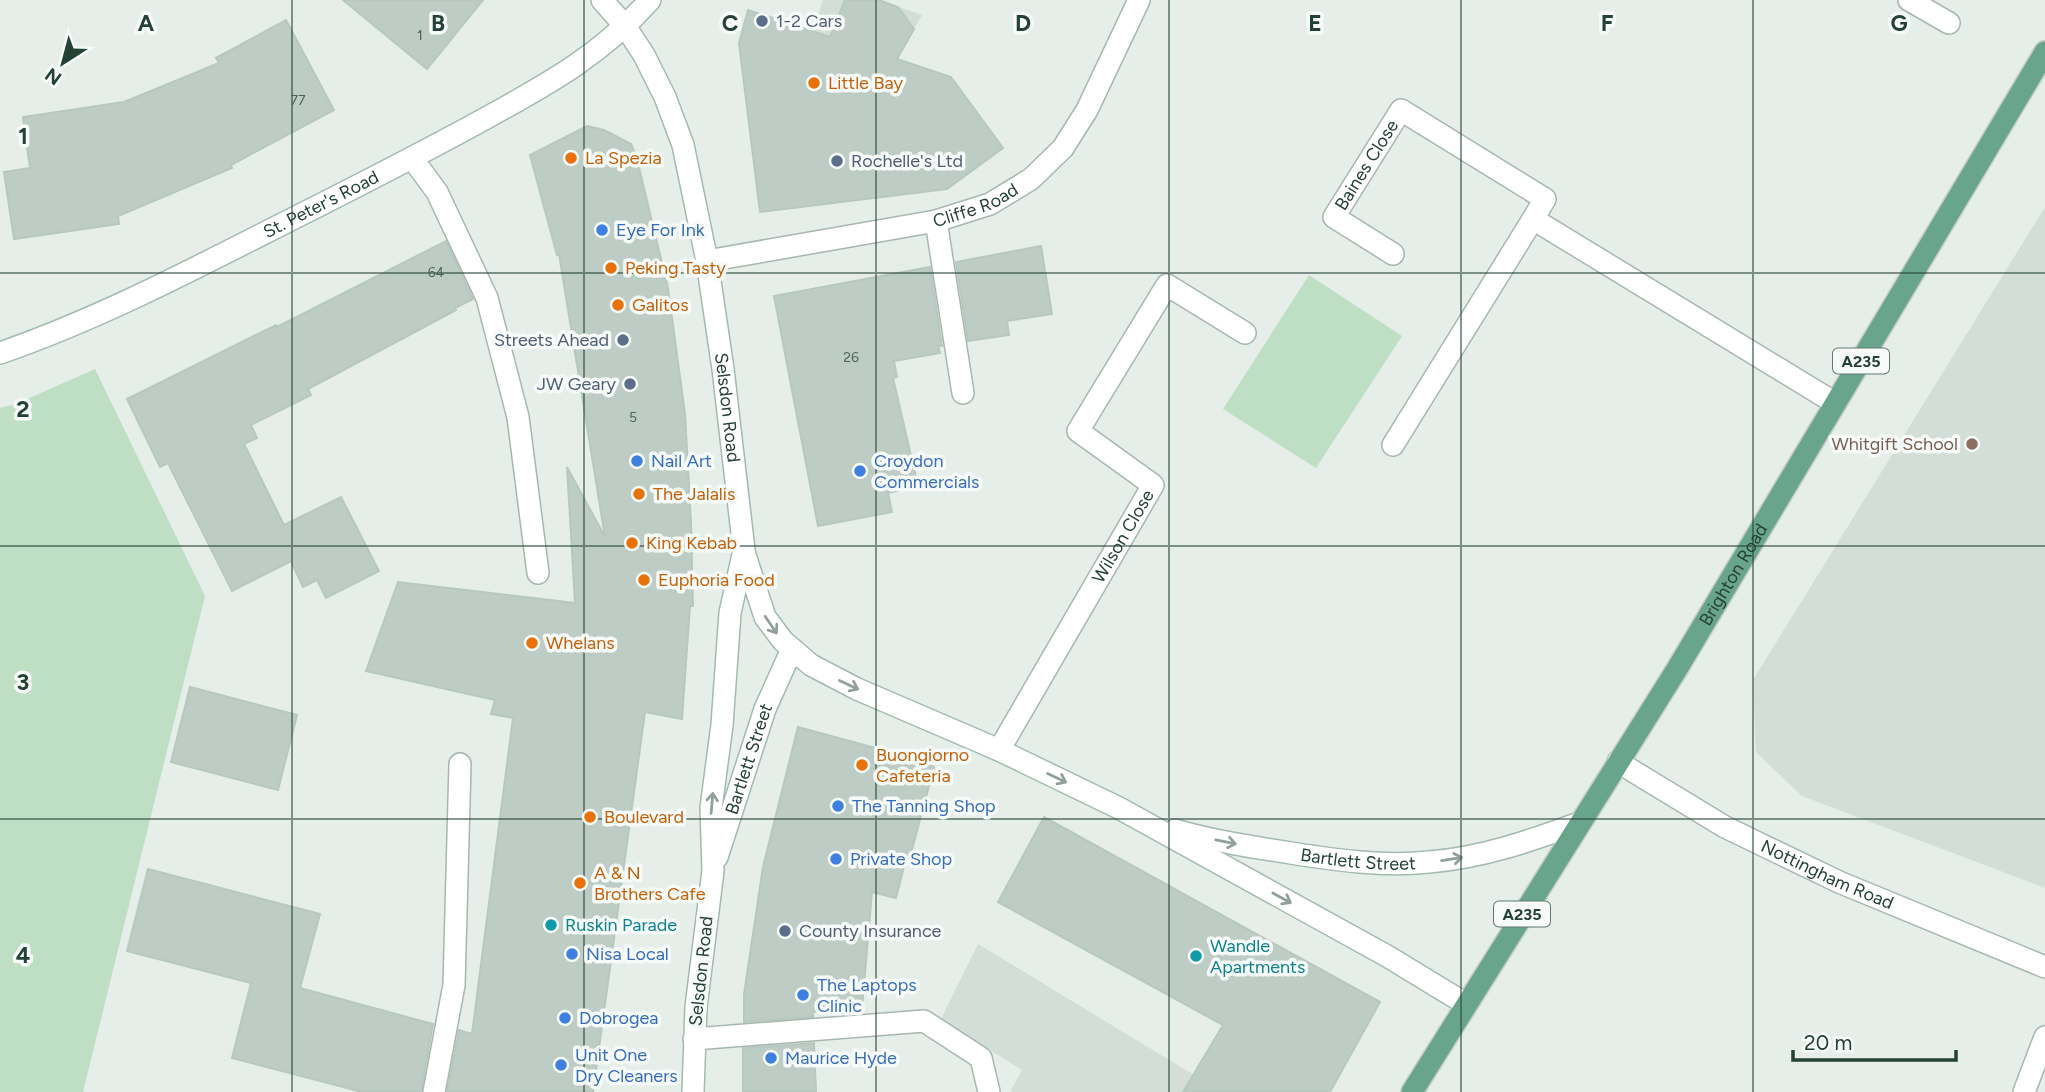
<svg xmlns="http://www.w3.org/2000/svg" width="2045" height="1092" font-family="Figtree,sans-serif">
	<style>
		.built { fill: #d3ded8 }
		.green { fill: #bedfc3 }
		.building { fill: #bdccc4; stroke: #b7c8bf; stroke-width: 2 }
		.lines { fill: none; stroke-linecap: round; stroke-linejoin: round }
		.lane-casing { stroke: #a7b7af; stroke-width: 24 }
		.street-casing { stroke: #a7b7af; stroke-width: 24 }
		.secondary-casing { stroke: #a3baaf; stroke-width: 24 }
		.primary-casing { stroke: #c2cac6; stroke-width: 24 }
		.lane { stroke: #fff; stroke-width: 21 }
		.street { stroke: #fff; stroke-width: 21 }
		.secondary { stroke: #fff; stroke-width: 21 }
		.primary { stroke: #69a48d; stroke-width: 21 }
		.oneway { stroke: #92a09a }
		.grid { fill: none; stroke: #244135; stroke-width: 2; stroke-opacity: 0.55 }
		.service-dot { fill: #5c6f8a; stroke: #f6faf8; stroke-width: 2.5 }
		.food-dot { fill: #e8710a; stroke: #f6faf8; stroke-width: 2.5 }
		.shop-dot { fill: #3f7fe0; stroke: #f6faf8; stroke-width: 2.5 }
		.education-dot { fill: #8d6e63; stroke: #f6faf8; stroke-width: 2.5 }
		.culture-dot { fill: #0f9aa8; stroke: #f6faf8; stroke-width: 2.5 }
		.labels { text-anchor: middle; dominant-baseline: central; stroke-width: 7; stroke-linejoin: round; paint-order: stroke }
		.number-label { font-size: 14px; fill: #4a6459 }
		.shield { fill: #f6faf8; stroke: #637870; stroke-width: 2 }
		.shield-label { font-size: 16px; font-weight: bold; fill: #244135 }
		.service-label { font-size: 18px; fill: #4e5e75; stroke: #f6faf8; text-anchor: start }
		.food-label { font-size: 18px; fill: #c56008; stroke: #f6faf8; text-anchor: start }
		.street-label { font-size: 18px; fill: #244135; stroke: #f6faf8 }
		.shop-label { font-size: 18px; fill: #366cbe; stroke: #f6faf8; text-anchor: start }
		.education-label { font-size: 18px; fill: #785e54; stroke: #f6faf8; text-anchor: end }
		.culture-label { font-size: 18px; fill: #0d838f; stroke: #f6faf8; text-anchor: start }
		.grid-label { font-size: 23px; text-anchor: middle; font-weight: bold; fill: #244135; stroke: #f6faf8; stroke-width: 7; stroke-linejoin: round; paint-order: stroke }
	</style>
	<rect width="100%" height="100%" fill="#e5eee9"/>
	<path class="built" d="M823,0h56l43,15 -28,49 -81,-33z
		M2045,207v681l-243,-92 -46,-44 -3,-72z
		M978,944l244,148h-212l12,-22 -81,-51z"/>
	<path class="green" d="M1309,275l93,61 -86,132 -93,-59z
		M95,369l110,227 -122,496h-83v-684l16,-4z"/>
	<path class="building" d="M343,0h140l-56,69z
		M845,0h34l19,7 16,22 -17,30 54,18 52,71 -56,41 -187,23 -21,-169 9,-33 82,27z
		M286,20l48,90 -103,55 1,3 -114,48 1,8 -105,15 -10,-67 26,-4 -7,-51 101,-15 95,-39 -3,-5z
		M587,126l17,4 27,14 5,11 32,133 17,126 6,109 2,83h-3l-8,113 -37,-7 -52,380h-146l12,-62 13,4 41,-316 -22,-4 4,-14 -129,-29 32,-89 177,21 -8,-136 38,70 -46,-283 -2,1 -27,-100z
		M446,241l27,58 -18,9 1,2 -148,79 3,6 -60,30 6,13 -13,6 40,81 57,-28 38,74 -53,27 -9,-18 -14,7 -12,-26 -59,30 -64,-128 -8,4 -33,-68 149,-74 1,2z
		M1041,246l11,68 -45,7 2,14 -41,6 -12,-79z
		M930,267l12,79h-4l2,7 -46,8 3,16 -4,1 25,108 -30,7 4,19 -74,14 -44,-230z
		M190,687l107,28 -19,75 -107,-28z
		M798,727l114,31 22,9 -25,94 -3,-2 -10,39 -24,-6 -10,116 -49,4v5l-69,5v-28l19,-127z
		M1044,817l336,185 -50,90h-147l40,-67 -225,-123z
		M148,869l172,45 -20,74 133,36 -12,68h-59l-130,-34 19,-75 -124,-32z
		M814,1043l2,49h-73v-44z"/>
	<g class="lines">
		<defs>
			<path id="lane" d="M412,158l25,34 50,106 31,119 20,156
				M936,221l27,172
				M694,1039l230,-18 57,37 8,34
				M434,1092l20,-107 6,-221
				M2024,1092l21,-55"/>
			<g id="street">
				<path d="M1909,0l40,23"/>
				<path id="s1" d="M1393,254l-59,-37 67,-107 144,89 -12,20"/>
				<path id="s2" d="M707,261l229,-40 54,-17 41,-25 32,-31 24,-38 52,-110"/>
				<path d="M1393,445l140,-226 302,184"/>
				<path id="s3" d="M999,750l154,-265 -75,-54 89,-146 78,48"/>
				<path id="s4" d="M1618,762l107,65 114,55 206,85"/>
			</g>
			<g id="secondary">
				<path id="s5" d="M602,0l23,26 19,29 21,42 18,48 24,116 16,108 21,181 -14,63 -8,112 -11,83 2,63 -17,136 -3,85"/>
				<path id="s6" d="M0,353c110,-38 214,-95 318,-147 57,-29 114,-58 170,-89 62,-34 114,-63 162,-117"/>
				<path d="M744,552l21,65 18,24 28,24 46,24 142,61 120,58 268,148 79,48"/>
				<path id="s7" d="M1175,830c38,11 77,17 116,23 45,7 92,14 138,9 52,-4 101,-21 150,-39"/>
				<path id="s8" d="M717,857l48,-148 27,-60"/>
			</g>
			<g id="primary">
				<path id="s9" d="M1412,1092l265,-423 368,-617"/>
			</g>
		</defs>
		<use href="#lane" class="lane-casing"/>
		<use href="#street" class="street-casing"/>
		<use href="#secondary" class="secondary-casing"/>
		<use href="#primary" class="primary-casing"/>
		<use href="#lane" class="lane"/>
		<use href="#street" class="street"/>
		<use href="#secondary" class="secondary"/>
		<use href="#primary" class="primary"/>
	</g>
	<defs><path id="oneway-shaft" d="M-6 0H5M1.5-3L5.5 0L1.5 3" fill="none" stroke-width="1.6" stroke-linecap="round" stroke-linejoin="round" transform="scale(1.75)"/></defs>
	<g class="oneway">
		<use href="#oneway-shaft" transform="translate(771 625) rotate(56)"/>
		<use href="#oneway-shaft" transform="translate(849 685) rotate(25)"/>
		<use href="#oneway-shaft" transform="translate(1057 778) rotate(26)"/>
		<use href="#oneway-shaft" transform="translate(712 803) rotate(-85)"/>
		<use href="#oneway-shaft" transform="translate(1226 842) rotate(11)"/>
		<use href="#oneway-shaft" transform="translate(1452 859) rotate(-9)"/>
		<use href="#oneway-shaft" transform="translate(1282 898) rotate(29)"/>
	</g>
	<path class="grid" d="M292,0v1092M584,0v1092M876,0v1092M1169,0v1092M1461,0v1092M1753,0v1092M0,273h2045M0,546h2045M0,819h2045"/>
	<g class="service-dot">
		<circle cx="762" cy="21" r="7"/>
		<circle cx="837" cy="161" r="7"/>
		<circle cx="623" cy="340" r="7"/>
		<circle cx="630" cy="384" r="7"/>
		<circle cx="785" cy="931" r="7"/>
	</g>
	<g class="food-dot">
		<circle cx="814" cy="83" r="7"/>
		<circle cx="571" cy="158" r="7"/>
		<circle cx="611" cy="268" r="7"/>
		<circle cx="618" cy="305" r="7"/>
		<circle cx="639" cy="494" r="7"/>
		<circle cx="632" cy="543" r="7"/>
		<circle cx="644" cy="580" r="7"/>
		<circle cx="532" cy="643" r="7"/>
		<circle cx="862" cy="765" r="7"/>
		<circle cx="590" cy="817" r="7"/>
		<circle cx="580" cy="883" r="7"/>
	</g>
	<g class="shop-dot">
		<circle cx="602" cy="230" r="7"/>
		<circle cx="637" cy="461" r="7"/>
		<circle cx="860" cy="471" r="7"/>
		<circle cx="838" cy="806" r="7"/>
		<circle cx="836" cy="859" r="7"/>
		<circle cx="572" cy="954" r="7"/>
		<circle cx="803" cy="995" r="7"/>
		<circle cx="565" cy="1018" r="7"/>
		<circle cx="771" cy="1058" r="7"/>
		<circle cx="561" cy="1065" r="7"/>
	</g>
	<circle class="education-dot" cx="1972" cy="444" r="7"/>
	<g class="culture-dot">
		<circle cx="551" cy="925" r="7"/>
		<circle cx="1196" cy="956" r="7"/>
	</g>
	<g class="labels">
		<g class="number-label">
			<text x="420" y="35">1</text>
			<text x="298" y="100">77</text>
			<text x="436" y="272">64</text>
			<text x="851" y="357">26</text>
			<text x="633" y="417">5</text>
		</g>
		<g class="shield">
			<rect x="1833" y="348.5" width="56" height="25" rx="5"/>
			<rect x="1494" y="901.5" width="56" height="25" rx="5"/>
		</g>
		<g class="shield-label">
			<text x="1861" y="361">A235</text>
			<text x="1522" y="914">A235</text>
		</g>
		<g class="service-label">
			<text x="776" y="21">1-2 Cars</text>
			<text x="851" y="161">Rochelle's Ltd</text>
			<text x="609" y="340" text-anchor="end">Streets Ahead</text>
			<text x="616" y="384" text-anchor="end">JW Geary</text>
			<text x="799" y="931">County Insurance</text>
		</g>
		<g class="food-label">
			<text x="828" y="83">Little Bay</text>
			<text x="585" y="158">La Spezia</text>
			<text x="625" y="268">Peking Tasty</text>
			<text x="632" y="305">Galitos</text>
			<text x="653" y="494">The Jalalis</text>
			<text x="646" y="543">King Kebab</text>
			<text x="658" y="580">Euphoria Food</text>
			<text x="546" y="643">Whelans</text>
			<text x="876" y="755">Buongiorno<tspan x="876" dy="21">Cafeteria</tspan></text>
			<text x="604" y="817">Boulevard</text>
			<text x="594" y="873">A &amp; N<tspan x="594" dy="21">Brothers Cafe</tspan></text>
		</g>
		<g class="street-label">
			<text stroke="none"><textPath href="#s1" startOffset="131">Baines Close</textPath></text>
			<text stroke="none"><textPath href="#s2" startOffset="275">Cliffe Road</textPath></text>
			<text stroke="none"><textPath href="#s6" startOffset="354">St. Peter's Road</textPath></text>
			<text stroke="none"><textPath href="#s5" startOffset="434">Selsdon Road</textPath></text>
			<text stroke="none"><textPath href="#s3" startOffset="247">Wilson Close</textPath></text>
			<text stroke="none"><textPath href="#s9" startOffset="609">Brighton Road</textPath></text>
			<text stroke="none"><textPath href="#s8" startOffset="103">Bartlett Street</textPath></text>
			<text stroke="none"><textPath href="#s7" startOffset="186">Bartlett Street</textPath></text>
			<text stroke="none"><textPath href="#s4" startOffset="238">Nottingham Road</textPath></text>
			<text transform="translate(701 971) rotate(-84)">Selsdon Road</text>
		</g>
		<g class="shop-label">
			<text x="616" y="230">Eye For Ink</text>
			<text x="651" y="461">Nail Art</text>
			<text x="874" y="461">Croydon<tspan x="874" dy="21">Commercials</tspan></text>
			<text x="852" y="806">The Tanning Shop</text>
			<text x="850" y="859">Private Shop</text>
			<text x="586" y="954">Nisa Local</text>
			<text x="817" y="985">The Laptops<tspan x="817" dy="21">Clinic</tspan></text>
			<text x="579" y="1018">Dobrogea</text>
			<text x="575" y="1055">Unit One<tspan x="575" dy="21">Dry Cleaners</tspan></text>
			<text x="785" y="1058">Maurice Hyde</text>
		</g>
		<g class="education-label">
			<text x="1958" y="444">Whitgift School</text>
		</g>
		<g class="culture-label">
			<text x="565" y="925">Ruskin Parade</text>
			<text x="1210" y="946">Wandle<tspan x="1210" dy="21">Apartments</tspan></text>
		</g>
	</g>
	<g class="grid-label">
		<text x="146" y="31">A</text>
		<text x="438" y="31">B</text>
		<text x="730" y="31">C</text>
		<text x="1023" y="31">D</text>
		<text x="1315" y="31">E</text>
		<text x="1607" y="31">F</text>
		<text x="1899" y="31">G</text>
		<text x="23" y="144">1</text>
		<text x="23" y="417">2</text>
		<text x="23" y="690">3</text>
		<text x="23" y="963">4</text>
	</g>
	<g transform="translate(63 63) rotate(216)" stroke="#f6faf8" stroke-width="5" paint-order="stroke">
	<path d="M0-5L12 26L0 18L-12 26Z" fill="#244135"/>
	<text y="-10" font-size="19" font-weight="bold" text-anchor="middle" fill="#244135">N</text>
	</g>
	<path d="M1793 1050v10h163v-10" fill="none" stroke="#244135" stroke-width="3.5"/>
	<text x="1804" y="1050" font-size="21" fill="#244135" stroke="#f6faf8" stroke-width="5" paint-order="stroke">20 m</text>
</svg>
